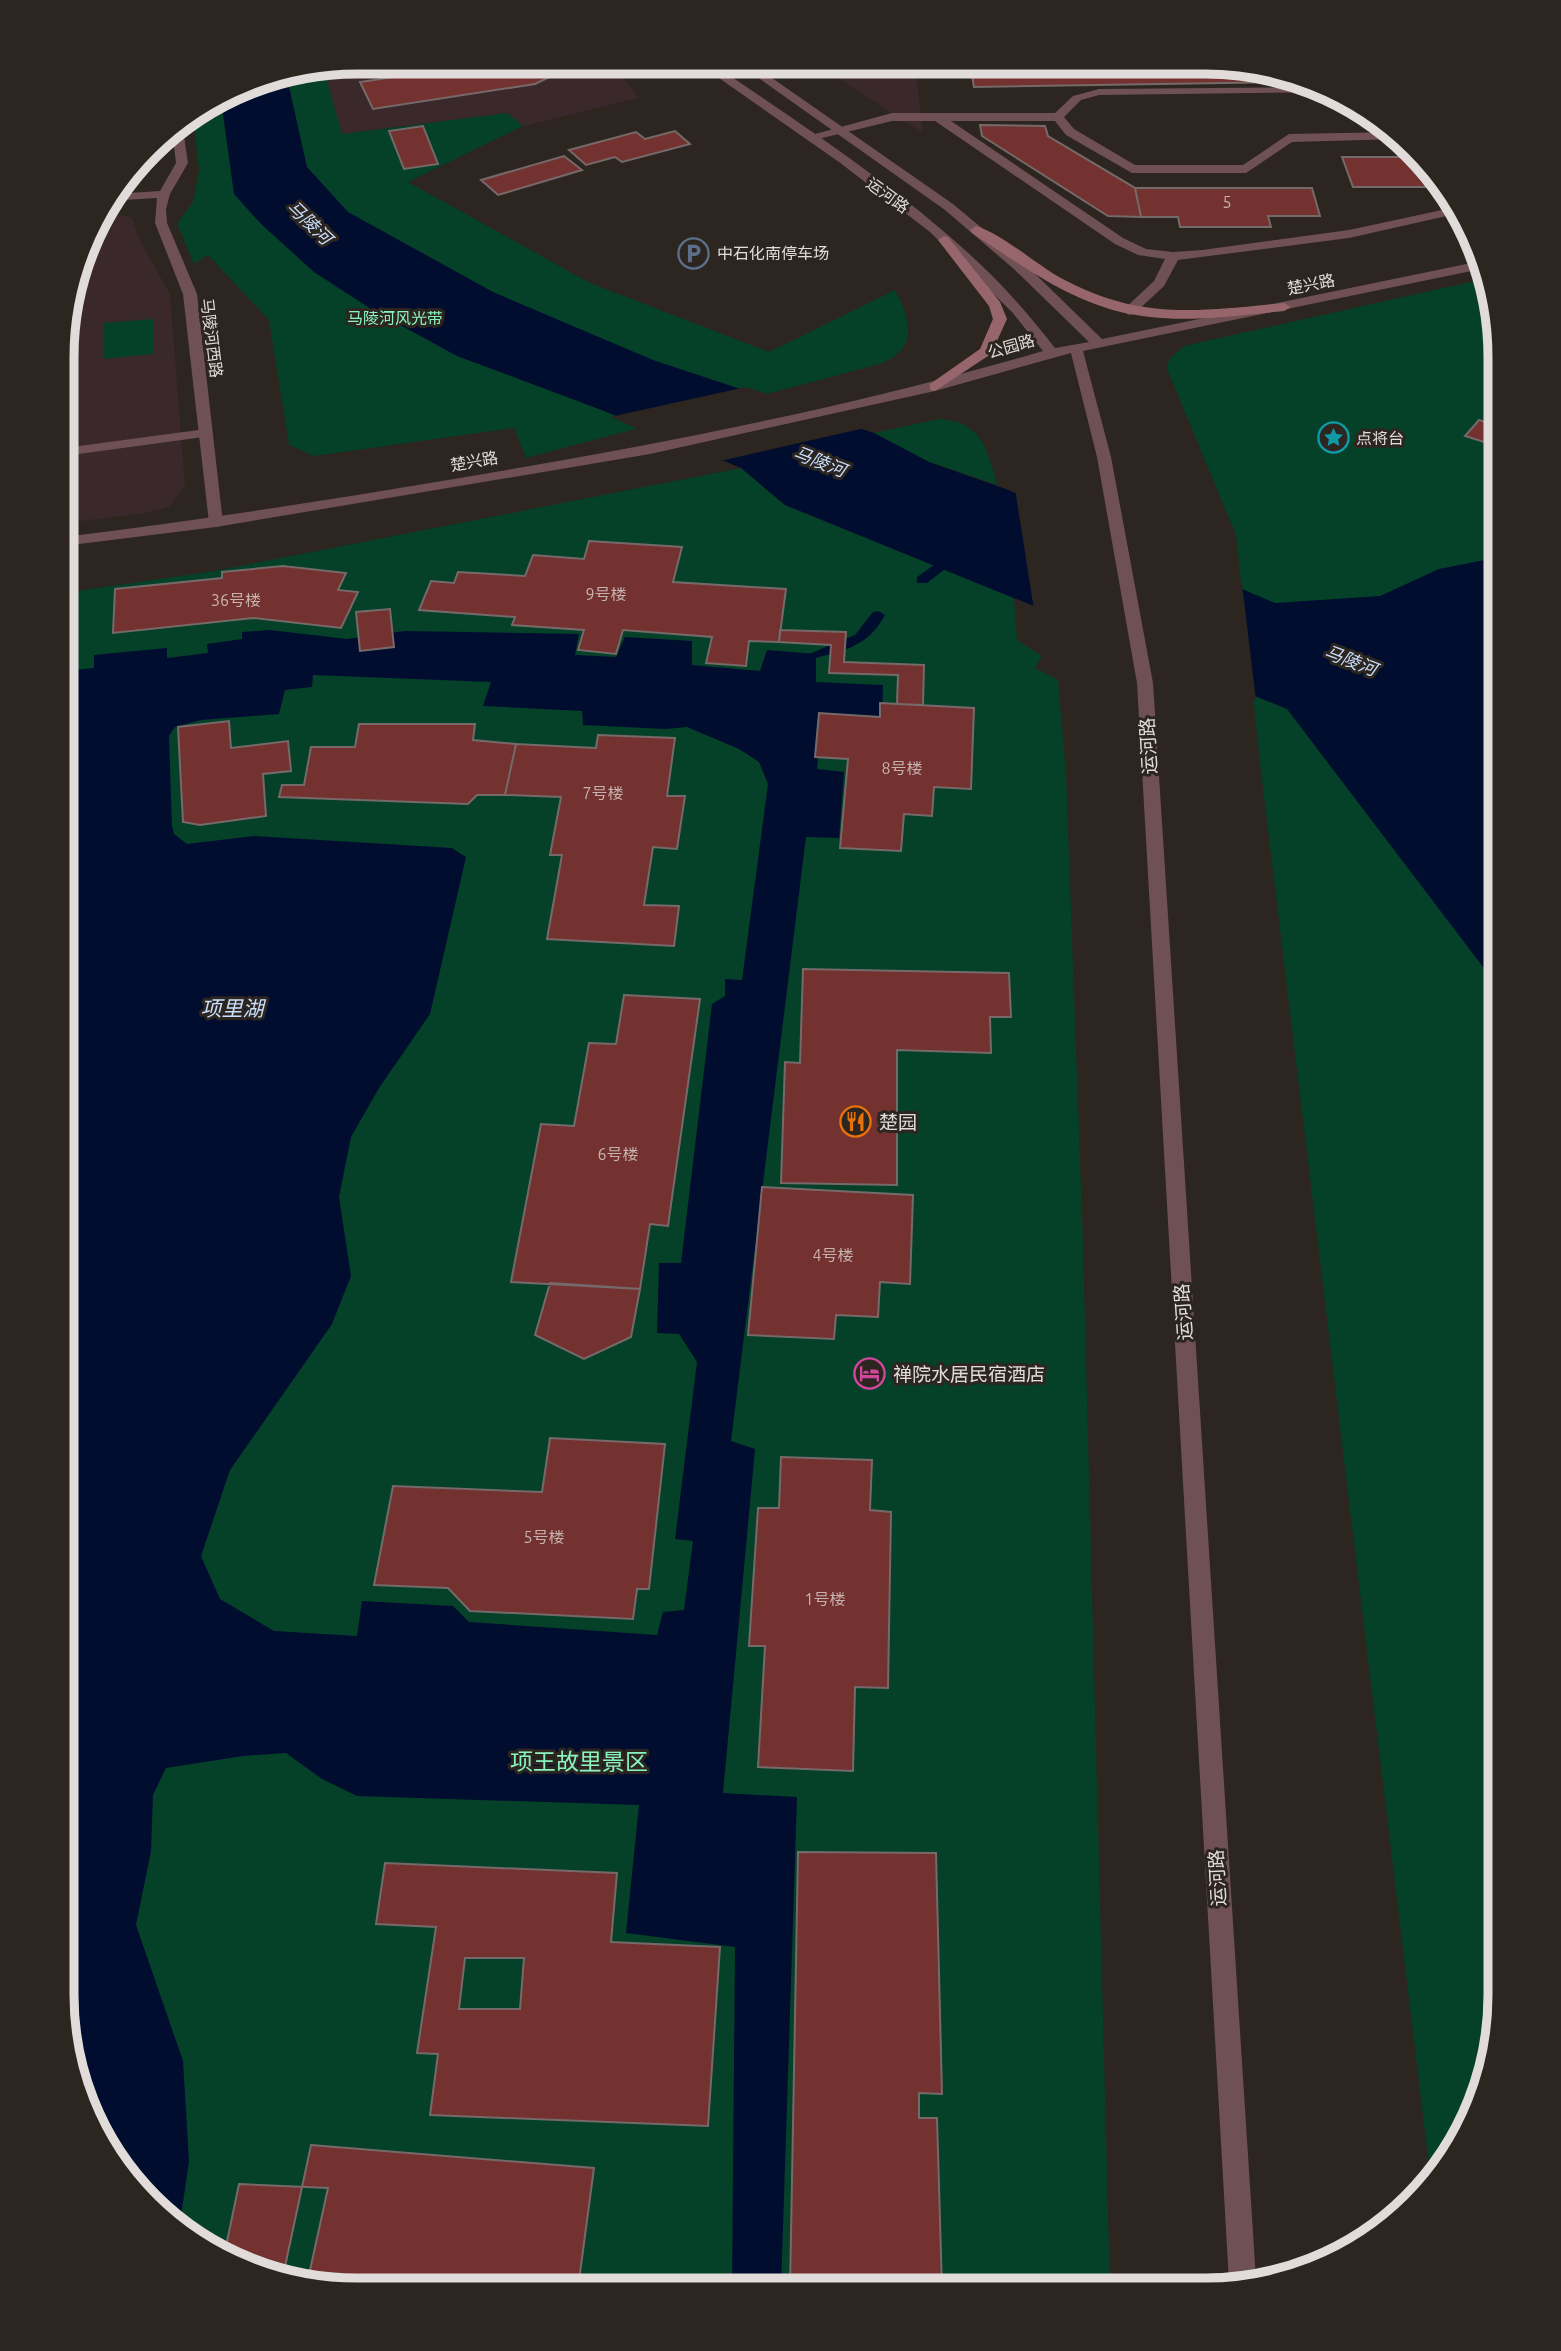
<svg xmlns="http://www.w3.org/2000/svg" width="1561" height="2351" font-family="Ubuntu,'Noto Sans SC',sans-serif">
	<style>
		.commercial { fill: #3b282b }
		.green { fill: #054029 }
		.water { fill: #000d2e; fill-rule: evenodd }
		.pier { fill: #2c2520 }
		.lines { fill: none; stroke-linecap: round; stroke-linejoin: round }
		.stream { fill: #000d2e; fill-rule: evenodd }
		.building { fill: #733230; stroke: #756a69; stroke-width: 2; fill-rule: evenodd }
		.service { fill: #6f5054; fill-rule: evenodd }
		.pedestrian { fill: #6f5054; fill-rule: evenodd }
		.minor { fill: #6f5054; fill-rule: evenodd }
		.tertiary { fill: #6f5054; fill-rule: evenodd }
		.secondary { fill: #97666d; fill-rule: evenodd }
		.labels { text-anchor: middle; dominant-baseline: central; stroke-width: 6; stroke-linejoin: round; paint-order: stroke }
		.far-street-label { font-size: 16px; fill: #e1dcd9; stroke: #2c2520 }
		.number-label { font-size: 16px; fill: #c6b2af }
		.far-poi-label { font-size: 16px; fill: #e1dcd9; stroke: #2c2520; text-anchor: start }
		.far-park-label { font-size: 16px; fill: #89f3bf; stroke: #2c2520 }
		.far-water-label { font-size: 18px; font-style: italic; fill: #c9dfff; stroke: #2c2520 }
		.street-label { font-size: 19px; fill: #e1dcd9; stroke: #2c2520 }
		.poi-label { font-size: 19px; fill: #e1dcd9; stroke: #2c2520; text-anchor: start }
		.water-label { font-size: 21px; font-style: italic; fill: #c9dfff; stroke: #2c2520 }
		.near-park-label { font-size: 23px; fill: #89f3bf; stroke: #2c2520 }
		.rim { fill: none; stroke: #e1dcd9; stroke-width: 9 }
	</style>
	<rect width="100%" height="100%" fill="#2c2520"/>
	<path class="commercial" d="M356,61l254,1 29,36 -116,28 -16,-13 -166,21 -18,-67z
		M815,63h100l8,70z
		M100,210l32,8 7,21 31,55 15,192 -16,21 -29,7 -76,9v-206z"/>
	<path class="green" d="M323,67l19,67 165,-21 16,13 -115,56 182,101 179,69 126,-62c16,30 23,57 -12,73l-357,95 -12,-30 -200,28 -25,-11 -20,-125 -61,-65 -14,9 -17,-40 16,-22 6,-32 -6,-54 68,-39z
		M1484,279l16,77 -1,1658 -22,93 -38,67 -8,8 -171,-1419 -24,-228 -69,-166 2,-10 15,-13z
		M153,319v35l-50,5v-36z
		M939,419c45,3 47,30 59,66l-69,-23 -55,-29z
		M741,468l44,37 229,93 3,42 25,16 -7,12 23,12 8,93 17,471 27,1045 -792,-2 -74,-20 -67,-38 -55,-54 -38,-67 -23,-113 2,-1402 152,-22z"/>
	<path class="water" d="M286,73l21,94 41,45 145,80 160,68 221,73 55,29 77,27 269,114 105,-7 59,-27 61,-12v97l-3,2 -2,16 5,2 -1,314 -212,-279 -502,-204 -44,-37 -137,-57 -147,-55 -86,-47 -57,-37 -53,-48 -27,-30 -13,-94 40,-23z
		M270,630l77,9 58,-8 174,3 -4,21 41,2 9,-20 67,4v24l68,6 7,-21 49,4v28l67,3 -1,34 -60,-2 -5,52 27,3 -5,66 -33,-1 -75,604 24,8 -32,344 74,4 -16,492 -49,-1 3,-341 -109,-14 13,-128 -282,-9 -35,-17 -36,-26 -43,3 -77,12 -13,27 -2,56 -15,74 47,136 6,100 -10,69 -57,-55 -38,-67 -23,-113 2,-1324 31,-3v-13l73,-7v10l41,-5 -1,-9 35,-5v-7zM313,675l178,7 -8,24 99,5 1,14 83,4 21,-2 52,22 20,13 9,22 -26,196 -17,-1v17l-13,8 -31,259h-22l-2,70 22,1 18,28 -22,177 18,2 -9,69 -21,2 -6,23 -188,-13 -16,-16 -91,-5 -5,35 -83,-5 -54,-32 -19,-43 29,-86 102,-146 19,-48 -12,-79 12,-60 28,-49 51,-74 36,-157 -14,-9 -198,-12 -67,8 -13,-10 -2,-8 -3,-90 6,-9 26,-7 78,-6 6,-24 27,-3z"/>
	<path class="pier" d="M746,387l123,40 -153,35 -106,-45z
		M1015,489l227,95 14,116 -222,-90z"/>
	<g class="lines">
		<path class="stream" d="M958,548l5,1v6l-36,28h-10v-6z
			M878,611l7,4c-16,30 -38,35 -69,43l-7,-4 46,-19 18,-23z"/>
	</g>
	<path class="building" d="M497,62h4l4,7 16,-7h45l-12,13 -19,9 -162,25 -13,-27z
		M970,63l274,1 34,9 3,9 -307,5z
		M980,125l65,1 3,10 87,52 6,29 -33,-1 -126,-80z
		M423,126l15,38 -34,5 -15,-38z
		M675,131l15,13 -68,18 -7,-5 -29,8 -17,-15 67,-18 9,7z
		M564,156l18,14 -84,25 -17,-15z
		M1342,157h77l20,19 6,11h-92z
		M1135,188h177l8,28h-52l3,11h-91l-2,-10h-37z
		M1479,420l21,7v20l-35,-11z
		M589,541l93,6 -9,35 113,7 -7,53 -30,-1 -3,25 -40,-3 6,-26 -89,-7 -7,24 -38,-4 6,-20 -72,-5 3,-8 -96,-7 12,-29 23,2 4,-11 67,4 8,-21 51,4z
		M283,566l63,7 -8,17 20,2 -17,36 -88,-10 -140,15 2,-44 107,-11v-6z
		M390,609l4,38 -34,4 -4,-39z
		M780,630l66,2 -2,30 80,3 -1,40 -26,-1 1,-29 -69,-2 2,-28 -52,-3z
		M880,703l94,5 -3,81 -37,-2 -2,29 -28,-2 -3,37 -61,-3 8,-89 -33,-2 4,-44 61,4z
		M229,721l2,27 57,-7 3,30 -28,3 3,42 -66,9 -17,-3 -5,-95z
		M359,724h116l-2,16 43,4 -11,51h-28l-9,9 -189,-7 3,-12h22l7,-38h44z
		M598,735l77,3 -8,58h18l-8,53 -24,-2 -9,58 35,1 -5,40 -127,-7 15,-84h-12l11,-58 -56,-2 11,-51 80,4z
		M803,969l206,4 2,44h-21l1,36 -94,-3v135l-116,-2 4,-121 15,1z
		M624,995l76,4 -32,227 -18,-2 -10,65 -129,-7 30,-158 33,2 15,-83 27,1z
		M762,1187l151,8 -3,89 -30,-2 -2,35 -42,-2 -2,24 -86,-4z
		M550,1283l90,6 -9,48 -47,22 -49,-24z
		M550,1438l115,6 -16,145h-12l-4,30 -163,-8 -22,-23 -74,-3 19,-99 149,6z
		M781,1457l91,3 -2,50 21,2 -3,176 -33,-1 -2,84 -95,-4 7,-121h-16l9,-138h21z
		M798,1852l138,1 6,241 -23,-1v25h18l5,171h-152z
		M385,1863l232,10 -6,69 109,5 -12,179 -278,-11 8,-61 -21,-1 19,-126 -60,-3zM465,1958h59l-4,51h-61z
		M311,2145l283,23 -16,120h-163l-132,-12z
		M239,2184l89,4 -21,96 -63,-17 -20,-11z"/>
	<g class="lines">
		<path class="service" d="M1323,87l9,5 -233,3 -18,5 -17,17 10,12 61,36h108l46,-31 106,-2 6,7 -109,3 -46,31h-114l-66,-38 -11,-14h-104l172,117 23,11 27,3 29,-2 147,-20 107,-23 4,6 -111,25 -171,22 -14,26 -30,28 -5,1 -7,-4 32,-30 11,-22 -27,-4 -23,-11 -180,-123h-43l-82,20 -6,-4 88,-24h163l18,-17 26,-7z"/>
		<path class="pedestrian" d="M206,429l7,4 -2,3 -147,20v-8z"/>
		<path class="minor" d="M182,123l6,40 -18,31 -4,15 1,14 30,71 26,229 -7,4 -7,-4 -26,-229 -28,-71 2,-25 -50,3 6,-7 47,-3 16,-28 -4,-34z"/>
		<path class="tertiary" d="M696,62h14c93,64 189,125 270,202 28,26 52,55 75,84l34,-6 -74,-72 -70,-60 -209,-148h13l204,142 72,60 77,75 379,-78v8l-398,82 28,106 42,226 103,1596 -25,6 -2,-3 -92,-1599 -40,-226 -26,-104 -136,38 -285,63 -434,73 -153,19v-9c134,-16 265,-37 397,-59 197,-33 392,-71 583,-127l-31,-39 -82,-80 -91,-70z"/>
		<path class="secondary" d="M976,226c24,7 59,37 83,51 80,44 138,34 225,26l7,4 -7,4c-45,4 -90,11 -134,6 -68,-6 -123,-48 -178,-84l-2,-3z
			M944,236l4,1 52,65 7,17 -16,35 -56,37 -5,-1v-6l50,-35 13,-30 -4,-13 -51,-66z"/>
	</g>
	<defs>
		<symbol id="parking-ring" viewBox="-11 -11 22 22"><circle r="9.5" fill="#2c2520" stroke="#5c6f8a" stroke-width="1.5"/><path d="M-3.5-5.5H1a3.5 3.5 0 0 1 0 7H-1V5.5H-3.5ZM-1-3.4V-.6H.8a1.4 1.4 0 0 0 0-2.8Z" fill="#5c6f8a"/></symbol>
		<symbol id="sight-ring" viewBox="-11 -11 22 22"><circle r="9.5" fill="#2c2520" stroke="#0f9aa8" stroke-width="1.5"/><path d="M0-6L1.8-2.2L6-1.7L2.9 1.2L3.7 5.4L0 3.3L-3.7 5.4L-2.9 1.2L-6-1.7L-1.8-2.2Z" fill="#0f9aa8"/></symbol>
		<symbol id="restaurant-ring" viewBox="-11 -11 22 22"><circle r="9.5" fill="#2c2520" stroke="#e8710a" stroke-width="1.5"/><path d="M-5-6h1v4h1v-4h1v4h1v-4h1v5L-1.5 .5V6h-2V.5L-5-1ZM5-6V6H3V1.5H1.5Q1.5-4 5-6Z" fill="#e8710a"/></symbol>
		<symbol id="hotel-ring" viewBox="-11 -11 22 22"><circle r="9.5" fill="#2c2520" stroke="#d1479c" stroke-width="1.5"/><path d="M-6-4.5h1.5V1H6V5H4.5V3h-9V5H-6ZM-4 0a1.8 1.8 0 1 1 3.6 0ZM.5 0V-2.5h3Q6-2.5 6 0Z" fill="#d1479c"/></symbol>
	</defs>
	<g fill-rule="evenodd">
		<use href="#parking-ring" x="676" y="236" width="35" height="35"/>
		<use href="#sight-ring" x="1316" y="420" width="35" height="35"/>
		<use href="#restaurant-ring" x="838" y="1104" width="35" height="35"/>
		<use href="#hotel-ring" x="852" y="1356" width="35" height="35"/>
	</g>
	<g class="labels">
		<g class="far-street-label">
			<text transform="translate(888 195) rotate(36)">运河路</text>
			<text transform="translate(1311 284) rotate(-11)">楚兴路</text>
			<text transform="translate(212 338) rotate(83)">马陵河西路</text>
			<text transform="translate(1011 346) rotate(-16)">公园路</text>
			<text transform="translate(474 461) rotate(-10)">楚兴路</text>
		</g>
		<g class="number-label">
			<text x="1227" y="202">5</text>
			<text x="606" y="594">9号楼</text>
			<text x="236" y="600">36号楼</text>
			<text x="902" y="768">8号楼</text>
			<text x="603" y="793">7号楼</text>
			<text x="618" y="1154">6号楼</text>
			<text x="833" y="1255">4号楼</text>
			<text x="544" y="1537">5号楼</text>
			<text x="825" y="1599">1号楼</text>
		</g>
		<g class="far-poi-label">
			<text x="717" y="253">中石化南停车场</text>
			<text x="1356" y="438">点将台</text>
		</g>
		<g class="far-park-label">
			<text x="395" y="318">马陵河风光带</text>
		</g>
		<g class="far-water-label">
			<text transform="translate(310 222) rotate(44)">马陵河</text>
			<text transform="translate(820 461) rotate(21)">马陵河</text>
			<text transform="translate(1351 660) rotate(21)">马陵河</text>
		</g>
		<g class="street-label">
			<text transform="translate(1148 746) rotate(-93)">运河路</text>
			<text transform="translate(1183 1312) rotate(-94)">运河路</text>
			<text transform="translate(1217 1878) rotate(-93)">运河路</text>
		</g>
		<g class="poi-label">
			<text x="879" y="1122">楚园</text>
			<text x="893" y="1374">禅院水居民宿酒店</text>
		</g>
		<g class="water-label">
			<text x="232" y="1008">项里湖</text>
		</g>
		<g class="near-park-label">
			<text x="579" y="1761">项王故里景区</text>
		</g>
	</g>
	<path d="M0 0H1561V2351H0ZM357 74H1205A283 283 0 0 1 1488 357V1995A283 283 0 0 1 1205 2278H357A283 283 0 0 1 74 1995V357A283 283 0 0 1 357 74Z" fill="#2c2520" fill-rule="evenodd"/>
	<path class="rim" d="M357 74H1205A283 283 0 0 1 1488 357V1995A283 283 0 0 1 1205 2278H357A283 283 0 0 1 74 1995V357A283 283 0 0 1 357 74Z"/>
</svg>
